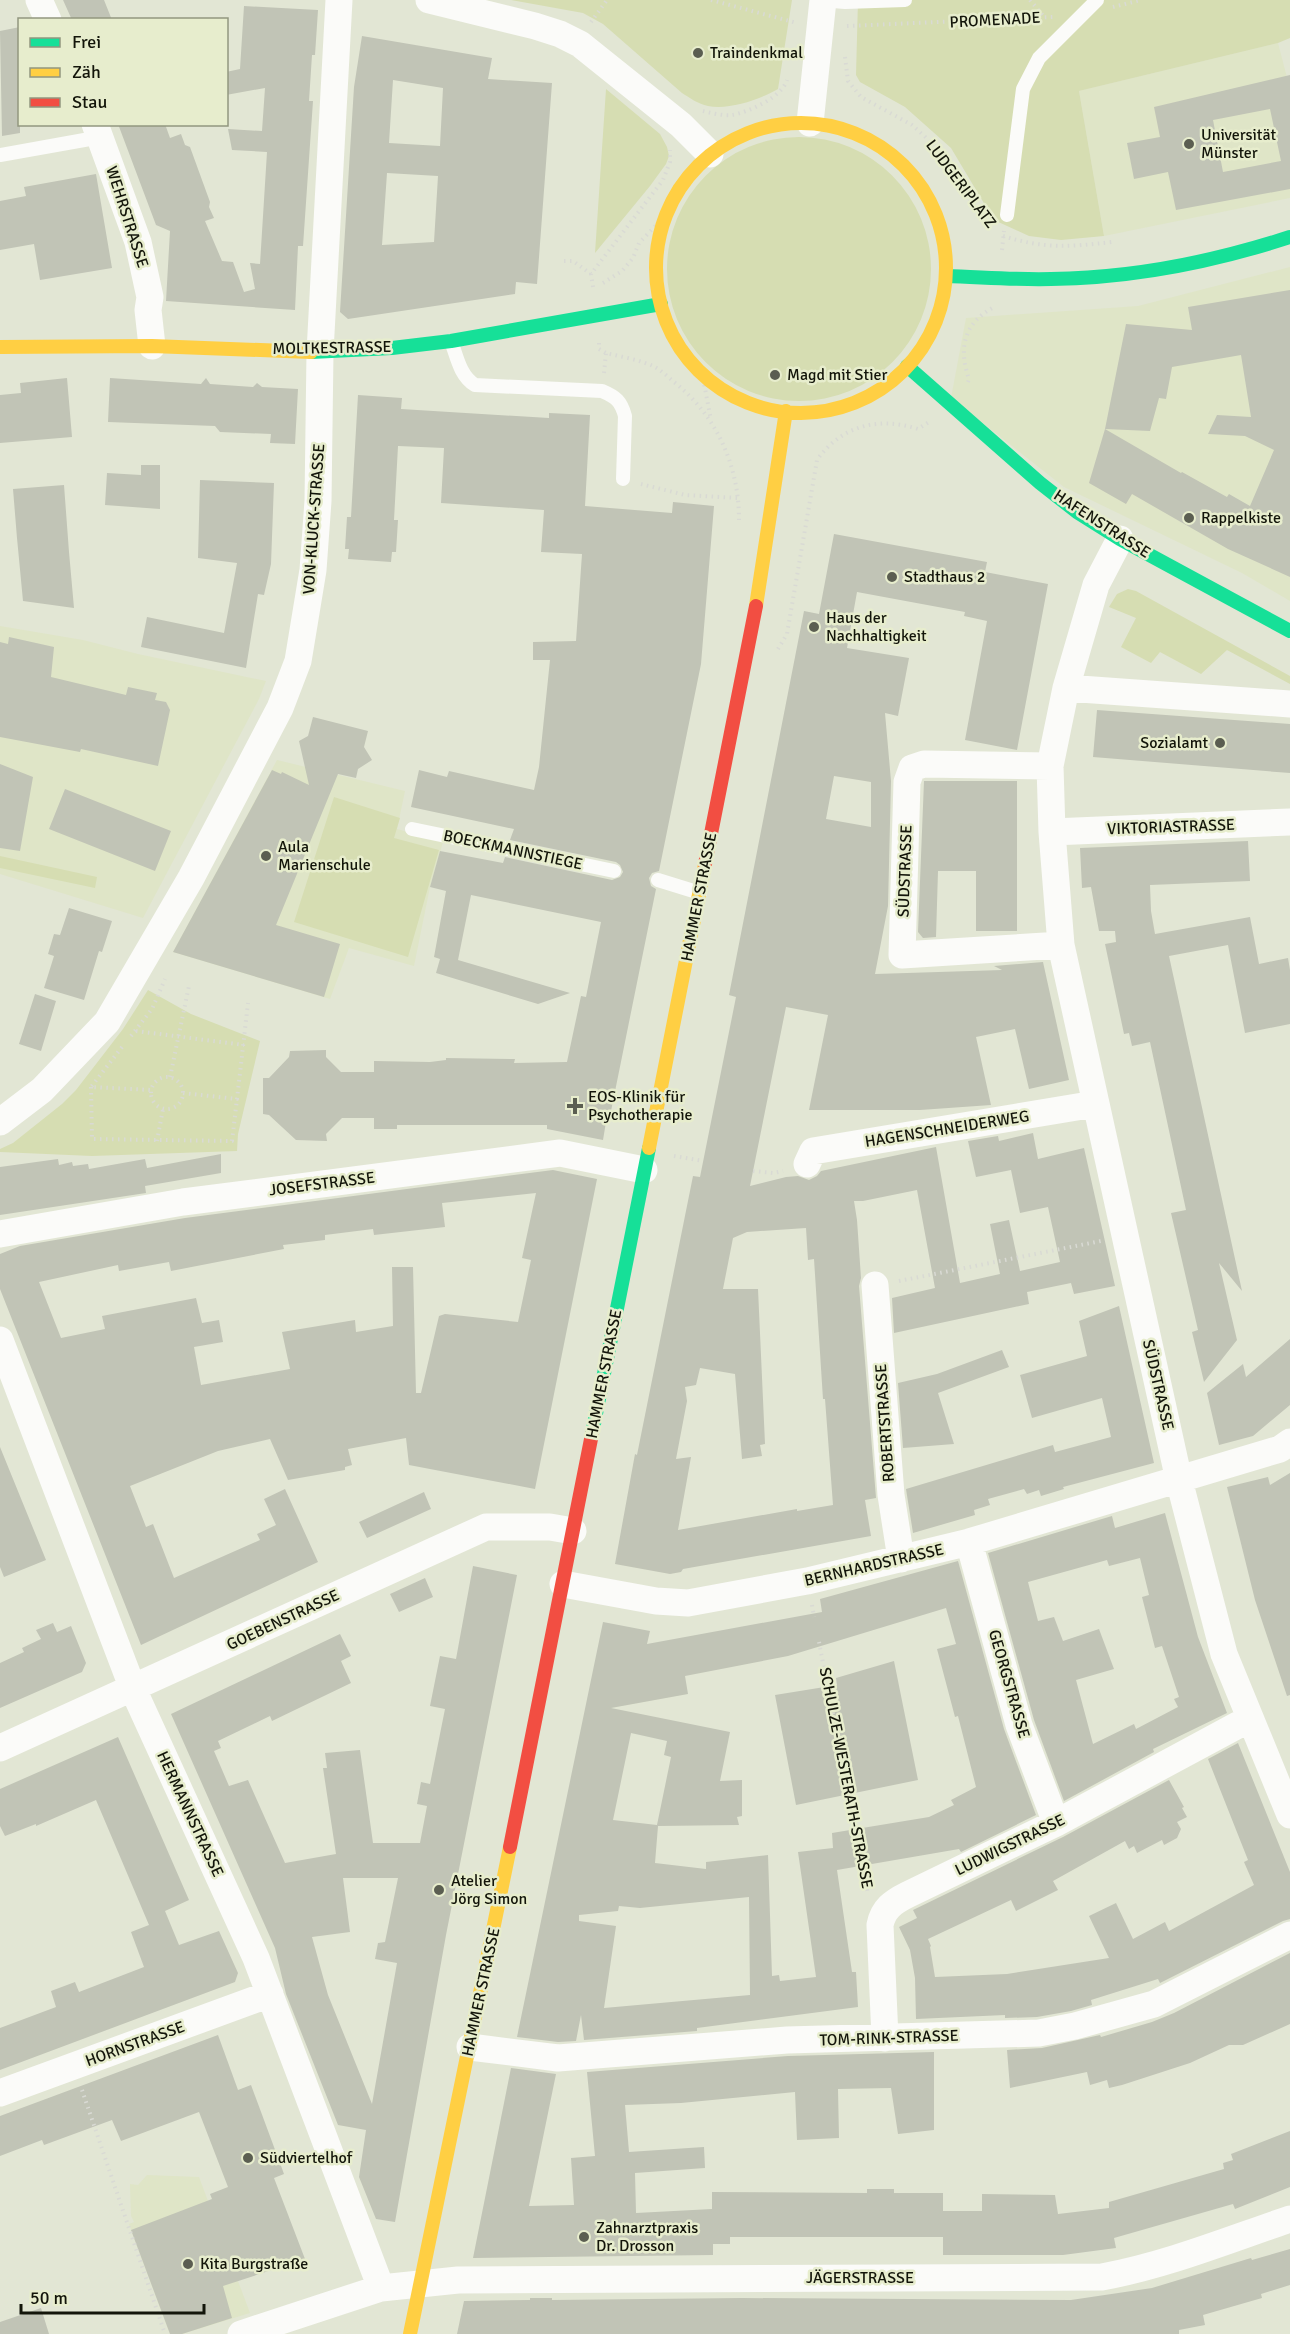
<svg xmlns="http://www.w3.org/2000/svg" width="1290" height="2334" font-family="Signika,sans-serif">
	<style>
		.built { fill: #dfe5c7 }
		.green { fill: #d6ddb2 }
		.building { fill: #c1c4b6; fill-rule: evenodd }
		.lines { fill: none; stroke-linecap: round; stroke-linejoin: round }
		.path { stroke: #d9dad4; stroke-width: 4; stroke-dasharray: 1.5 4.5; stroke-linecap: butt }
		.lane { stroke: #fbfbf9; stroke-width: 14 }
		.street { stroke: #fbfbf9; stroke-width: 27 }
		.fast { stroke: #16e098; stroke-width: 14 }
		.slow { stroke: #ffcf43; stroke-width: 14 }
		.jam { stroke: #f24e42; stroke-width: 14 }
		.poi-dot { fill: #5b5e51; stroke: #e7edcd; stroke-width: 2 }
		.labels { text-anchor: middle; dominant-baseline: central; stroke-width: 5; stroke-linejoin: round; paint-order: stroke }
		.street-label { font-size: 16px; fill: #13150a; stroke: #e7edcd }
		.poi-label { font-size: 16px; fill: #13150a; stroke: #e7edcd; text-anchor: start }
	</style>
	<rect width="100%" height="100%" fill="#e2e6d4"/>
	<path class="built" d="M1278,43l12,46v109l-186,38 -25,-145z
		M1290,267v334l-48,-28 -178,-86 -113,-89 15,-80 172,-12z
		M0,626l83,14 55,14 128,27 -7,18 -116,219 -143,-44z
		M277,760l128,31 -8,38 46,13 -13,45 -16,79 -65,-18 -19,51 -157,-47z
		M147,2175l52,2 51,136 -68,21h-12l-41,-110 5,-2 -3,-6 -1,-32 8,1z"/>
	<path class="green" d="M511,0h281l-14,89c-19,11 -49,21 -70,17 -10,-2 -18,-8 -26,-13l-79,-69 -20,-11z
		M858,0h432v38l-12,5 -199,48 25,145 -43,4 -32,-4 -35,-16 -43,-72 -46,-41 -45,-25 -4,-7z
		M606,89l54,45 7,13 2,9 -3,8 -16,22 -55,67z
		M667 269a132 132 0 1 1 264 0a132 132 0 1 1-264 0Z
		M1128,589l8,2 154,85v8l-63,-34 -26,24 -41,-22 -9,11 -30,-16 15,-29 -27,-11 8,-13z
		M334,797l66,21 -6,20 45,12 -31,107 -114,-35z
		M0,856l97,21 -2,11 -95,-20z
		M148,990l43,24 69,27 -22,93 -1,17 -145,5 -92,-4v-3l13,-6 49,-39 14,-14 47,-61z"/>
	<path class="building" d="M63,0h41l8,20h-40z
		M244,6l74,4 -3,45h-3l-3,46h4l-10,145h-5l-3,64 -129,-9 4,-70 -14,-6 -38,-101h47l5,14 11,-4 4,11 5,2 20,55 -1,5 5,11 -9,3 17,40 11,1 11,30 11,-3 -5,-26 10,1 7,-112 -35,-2 -4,-21 34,2 3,-43 -39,7v-23l14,-3z
		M20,27v106l-18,3 -2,-105z
		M362,36l130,22 -4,21 64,4 -15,201 -21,-2 -1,12 -167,25 -8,-7 14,-225zM393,80l50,8 -3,58 -51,-3zM387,173l51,3 -4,66 -52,3z
		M1290,75v114l-114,21 -8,-38 -34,7 -7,-36 33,-6 -6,-30zM1270,109l11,52 -58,11 -10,-52z
		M96,174l16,94 -72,12 -6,-36 -34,6v-49l26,-5 -2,-9z
		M1290,290v287l-62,-28 -96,-55 -6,10 -37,-21 16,-54 76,44 1,-1 45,25 2,-3 21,12 24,-56 -29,-14 -37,-2 9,-19 34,2 -10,-62 -69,12 -6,32 -7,-1 -9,33 -45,-2 21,-105 66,6 -4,-23z
		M67,378l5,59 -72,6v-48l21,-2 -1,-10z
		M110,378l91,6 5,-6 4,6 43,3 4,-4 5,4 36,2 -3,55 -25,-1 1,-9 -51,-2 -5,-6 -107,-4z
		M358,395l44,3 -1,11 148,9v-5l41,2 -5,91 87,7 1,-11 41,4 -13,158 -42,207 -7,2 -3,5 2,8 5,3 -46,227h-3l-4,24 -56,-11v-4h-150v4h-23v-11h-32l-16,16 1,7 -31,-1 -27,-25 -6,-1v-36h6l20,-21 1,-6 36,-1v7l15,15h33v-11l56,1 16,-2v-2l69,1 -1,4 53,-1 14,-66 5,1 15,-75 -130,-27 -13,65 112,33 -32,11 -102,-31 4,-14 -6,-2 12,-66 -16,-4 10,-36 63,12 2,-6 107,23 8,-3 3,-5 -3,-7 -4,-3 -106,-22 4,-11 -103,-22 8,-37 28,7 2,-6 85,19 5,-23 11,-107h-17v-18l43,-1 6,-87 -41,-2 3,-42 -103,-7 3,-55 -46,-2 -4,74h4l-2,32h-4l-1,10 -43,-3 1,-10h-4l2,-32h4z
		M141,465h19v44l-55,-4 2,-32 34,2z
		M200,480l74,3 -3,81 -7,31 -6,-1 -12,74 -105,-21 6,-30 77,16 13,-70 -39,-5z
		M64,485l5,67 5,56 -51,-7 -6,-63 -4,-49z
		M834,534l153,28 -2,10 63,12 -31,166 -52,-10 22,-119 -23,-5 1,-4 -108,-20 -10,56 62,10 -11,58 -13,-3 6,68 -3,125 -13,68 127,-4 -8,-4 49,-4 26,118 -40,9 -14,-60 -39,8 15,68 -71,5h-111l19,-95 -42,-8 -36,179 36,-9 12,-1 11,4 8,-4 4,-5 115,-24 24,136 40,-9 -10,-50 19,-4 11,51 40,-9 -12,-55 -28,6 -9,-43 -35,7 -8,-36 30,-5 1,5 34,-8 5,26 46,-11 31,138 -41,8 -3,-11 -44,9 2,12 -135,29 -2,-35 43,-10 -18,-98 -54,11h-9l3,19 4,58 -2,8 17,212 -11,2 6,36 -188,33 -2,3 -11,2 -55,-10 20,-110 2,1 56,-279 7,1 36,-180 -7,-2 75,-384 15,3zM834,776l37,6v45l-45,-8zM806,1228l2,32 6,-1 9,140h2l8,106 -36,6v-2l-119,21 13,-73 -15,2 11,-58 -2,-14 11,-2 4,-17 35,6 7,85 20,-3 -2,-11 5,-1 -7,-155h-35l10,-51 14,-6z
		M9,637l45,10 -3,30 75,18 2,-8 29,6 -2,7 11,2 4,8 -12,56 -77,-17 -1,3 -80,-15v-95l8,2z
		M1097,710l193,14v49l-197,-16z
		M313,717l55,14 -4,16 8,13 -14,9 -2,9 -18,-4 -62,151 64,19 -16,53 -151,-45 99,-182 9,4 1,-2 27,13 -10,-44 9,-5z
		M0,764l33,13 -13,74 -20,-3z
		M924,781h93v150h-41v-60h-38l-2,66 -13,1 -5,-6z
		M65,789l106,42 -16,40 -106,-42z
		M1248,841l2,40 -100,4 1,26 4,23 95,-17 9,47 29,-6 2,12v54l-45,9 -17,-88 -59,11 73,335 -23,-28 18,77 -33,42 -12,-50 6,-2 -27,-117 15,-3 -36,-168 -18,4 -3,-13 -5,1 -19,-90 11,-2 -1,-11h-16l-8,-44 -9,1 -2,-40z
		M69,908l43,13 -10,31 -3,-1 -15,49 -40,-12 10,-32 -6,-2 6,-20 6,1z
		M35,994l21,7 -15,50 -22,-7z
		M221,1154v19l-76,13 1,7 -146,22v-48l58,-8 1,6 13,-3 1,4 15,-2 1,5 56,-10 2,9z
		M553,1170l44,9 -62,310 -126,-24 -3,-27 -58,11 4,16 -7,2v3l-57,10 -18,-41 -52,12 -88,35 16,41 7,-3 21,54 86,-38 -3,-6 19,-9 -12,-26 21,-10 33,73 -177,83 -141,-356v-35l20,-8 165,-28zM536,1193l-14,65 9,2 -13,62 -73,-8 -6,2 -18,77h-5l-3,-126h-21l1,59 -37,6 -1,-12 -73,12 8,37 -89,16 -7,-38 29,-5 -4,-22 -17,3 -6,-25 -94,18 3,13 -44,9 -22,-56 79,-17 1,6 50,-9 2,9 113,-22 -1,-4 42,-5v-5l48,-6 1,6 71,-8 -3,-24z
		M1119,1306l35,157 -91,24 1,2 -23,7 -2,-6 -12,4 -3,-5 -36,10 2,6 -16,5 1,5 -62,18 -7,-44 147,-44 2,7 56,-15 -9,-39 -70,20 -12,-43 67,-19 -8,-35z
		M1290,1339v66l-37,31 -34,9 -12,-52 36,-29 3,13z
		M1002,1350l7,17 -71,26 16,51 -51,4 -5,-65 39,-9z
		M0,1447l46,113 -42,17 -4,-10z
		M1290,1473v222l-3,1 -32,-96 -28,-113 41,-10 2,8z
		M424,1492l7,17 -64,29 -8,-16z
		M1165,1513l33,124 29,76 -74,36 1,3 -90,49 -30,-81 -46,-167 124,-37 3,12zM1140,1558l9,37 -7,2 13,51 7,-2 17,51 -5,2 4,8 -42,22 -2,-5 -41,20 -17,-64 38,-11 -15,-40 -36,12 -9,-24 -16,4 -10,-39 79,-22 2,6z
		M958,1561l46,168 32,86 -75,37 -2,-3 -122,21 15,102h4l2,35 -161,21v3l-113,9 -3,-25 -5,26 -18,1 -41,-5 86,-415 47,9 -3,13 175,-32 -2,-13zM946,1608l10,36 -19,5 18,68 3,-1 18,71 -25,13 3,5 -25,12 -97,16 1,15 -35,4 18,125 -36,4 -1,-6 -7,1 -4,-121 -62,7v7l-51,-6 3,-37 81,-1 -2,-8 5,-1v-36l-22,1 10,-49 -119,-24 77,-14 -3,-18 103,-20zM631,1733l36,8 -3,14 7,2 -14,68 -44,-5zM749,1897l1,98 -146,13 12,-82 -37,-5v-6l39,-4 1,-5 21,2z
		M473,1566l44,9 -71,360 -51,287 -19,-3 -17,-42 7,-47 -28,-5 -52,-131 -11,-46 -104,-234 169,-80 11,22 -10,5 10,22 -79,38 -2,-5 -52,25 3,7 -7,3 15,35 19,-6 37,83 51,-9 -13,-86h4l-2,-15 35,-3 13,93h47l7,-37 -10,-2 4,-22 9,2 15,-75 -15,-3 10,-50 16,3zM343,1878h55l-13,64 -7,1 -3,16 22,4 -25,141 -44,-109 -16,-58 38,-5z
		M425,1578l8,19 -34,15 -9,-18z
		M53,1623l4,9 14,-6 15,37 -4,9 -82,36v-45l24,-11 -2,-4 19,-9 -5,-9z
		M894,1661l24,119 -122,25 -21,-110 62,-10 -1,-7z
		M118,1737l71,163 -24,11 14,34 40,-14 19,42 -3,9 -235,88v-42l56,-21 -5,-16 24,-9 4,10 65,-25 -13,-35 18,-7 -53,-125 -60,26v-2l-31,12 -5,-10v-37z
		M1238,1743l52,129v47l-7,2 -123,62 -2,-4 -67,21 1,5 -21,6 -34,6 -32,1v-3l-89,4 -1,-41 -5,-28 -11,-23 18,-9 -4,-8 150,-73 106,-57 15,27 -2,1 5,9 -10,5 4,7 -4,9 -13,7 -2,-5 -25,13 -3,-7 -5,3 -4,-8 -72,40 5,9 -42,21 -5,-11 -83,39 3,7 -1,1 5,30 72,-3 102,-16 -20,-42 27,-13 17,36 32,-17 4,9 85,-46 -10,-23 4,-2 -40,-101z
		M1290,1953v71l-47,21h-14l-39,18 -68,22 -13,3 -2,-8 -17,5 -3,-13 -77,16 -3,-38 35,-2 58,-13 1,2 51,-15 22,-9z
		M218,2035l20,55 13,-5 33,89 -10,4 31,81 -82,27 9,32 -50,16h-12l-39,-104 81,-31 -2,-5 18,-7 -29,-75 -78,29 -9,-21 -68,25 -2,-5 -42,16v-40z
		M934,2052v78l-36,4 -7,-46 -53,1 1,49 -42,2 -2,-48 -114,11 -56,2 4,47 75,-5 1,21 -70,5 1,40 76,-4v-17l155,1v-4h27v4h49v18h39v-17l73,1 3,19 51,-6v-6l115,-33 -1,-6 10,-3 -2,-6 59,-23v56l-55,22 -2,-5 -119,34 2,10 -53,7h-120v-18h-213v7h-17v11l-240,3 38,-190 45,6 -27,132 45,-1 -3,-47 24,-2 -8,-84 201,-16z
		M1290,2249v36l-29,9 1,4 -59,17 2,10 -26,5v4h-722l7,-33 66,-1v-2h22v2l190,-2 329,2 81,-12 99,-30 1,2z
		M41,2308l8,26h-49v-12z"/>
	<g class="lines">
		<path class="path" d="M711,0l86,23
			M1030,0l14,17
			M1113,7l28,-7
			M591,22l16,-22
			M847,26l206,-9
			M845,57l3,24 13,16 51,28 20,18 22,27 16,30 20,27
			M703,111c8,2 20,5 29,4 17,-3 50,-18 55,-35
			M1003,236c42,13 66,11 109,6
			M1002,250l2,-19
			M564,261h9l18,13
			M603,283l19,-12 11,-13 6,-15 27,-28
			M593,287l-2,-13 72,-94 7,-18v-12
			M599,343v6l7,4c16,4 35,7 49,14 7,4 13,10 19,15 43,34 65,84 65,138
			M604,373l2,-20
			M702,373l9,47
			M968,382l1,-3c-11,-31 -5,-56 25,-72
			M641,484l44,11 54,3
			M778,649l9,-15 30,-174c24,-34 61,-44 101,-31l11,-7
			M136,1031l108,14
			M131,1036l21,-27 13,-30
			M122,1047l-31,40 60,3
			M151 1093a16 16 0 1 1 32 0a16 16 0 1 1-32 0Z
			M170,1077l19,-91
			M91,1087l1,52 140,2 5,-42
			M183,1093l54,6 11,-96
			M157,1141l6,-32
			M674,1156l29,5
			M753,1171l20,2 10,-2
			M899,1281l202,-40
			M812,1605l2,12
			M819,1642l49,253
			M82,2090l83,244"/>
		<path class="lane" d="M821,0l24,2 60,-2
			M0,155l101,-18
			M1007,215l16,-126 16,-31 58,-58
			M451,341c6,16 9,35 24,44l127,6c14,6 19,10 23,25l-2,63
			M412,829l202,42
			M658,880l42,13"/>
		<path class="street" d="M39,0l9,20
			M429,0l106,26 25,8 20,10 101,81 29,29
			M810,123l13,-123
			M95,124l43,118 12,55 -2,13 4,36
			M1120,539l-24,46 -30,103 -16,78 2,66 9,113 118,535 45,174 66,161
			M1066,688l224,16
			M1050,766l-126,-2 -12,4 -5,14 -5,173 159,-10
			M1052,832l238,-10
			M0,1122l42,-32 65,-68 84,-144 89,-170 18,-47 15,-91 5,-69 2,-149 19,-352
			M807,1164l6,-13 282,-47
			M0,1234l183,-32 377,-49 84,17
			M875,1285l16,210 10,64
			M0,1340l133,349 123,269 125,330
			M969,1542l50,183 37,98
			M563,1584l93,17 32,2 119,-22 162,-39 311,-93 10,-7
			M0,1748l486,-221h64l23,4
			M885,2038l-5,-113c3,-16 13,-23 27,-30l149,-72 193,-104
			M470,2047l88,11 229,-18 252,-7 36,-7 79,-22 136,-69
			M0,2093l270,-99
			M241,2334l140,-46 77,-8 644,-3c65,-12 126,-37 188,-58"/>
		<path class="fast" d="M946,276c35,1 70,4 105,3 82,-1 162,-17 239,-42
			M311,352l81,-4 59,-7 210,-37
			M907,366l133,117 37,29 43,27 170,92
			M592,1434l57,-286"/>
		<path class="slow" d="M656 268a145 145 0 1 1 290 0a145 145 0 1 1-290 0Z
			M0,347l152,-1 159,6
			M756,606l30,-195
			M649,1148l56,-284
			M410,2334l100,-487"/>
		<path class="jam" d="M705,864l51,-258
			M510,1847l82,-413"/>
	</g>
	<g class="poi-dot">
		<circle cx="698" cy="53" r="6"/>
		<circle cx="1189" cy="144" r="6"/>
		<circle cx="775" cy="375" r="6"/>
		<circle cx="1189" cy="518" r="6"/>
		<circle cx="892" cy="577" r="6"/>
		<circle cx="814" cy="627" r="6"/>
		<circle cx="1220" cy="743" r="6"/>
		<circle cx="266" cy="856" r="6"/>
		<path d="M572 1097h6v6h6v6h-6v6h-6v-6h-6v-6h6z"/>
		<circle cx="439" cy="1890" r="6"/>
		<circle cx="248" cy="2158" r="6"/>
		<circle cx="584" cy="2237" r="6"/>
		<circle cx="188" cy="2264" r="6"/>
	</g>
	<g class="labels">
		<g class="street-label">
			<text transform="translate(995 20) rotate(-3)">PROMENADE</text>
			<text transform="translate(961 184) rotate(53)">LUDGERIPLATZ</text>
			<text transform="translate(127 217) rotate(72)">WEHRSTRASSE</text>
			<text transform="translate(332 348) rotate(-1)">MOLTKESTRASSE</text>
			<text transform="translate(314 519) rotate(-86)">VON-KLUCK-STRASSE</text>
			<text transform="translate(1102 524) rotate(33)">HAFENSTRASSE</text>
			<text transform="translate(1171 827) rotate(-2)">VIKTORIASTRASSE</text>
			<text transform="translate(513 850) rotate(12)">BOECKMANNSTIEGE</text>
			<text transform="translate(905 871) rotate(-88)">SÜDSTRASSE</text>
			<text transform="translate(699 897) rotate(-79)">HAMMER STRASSE</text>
			<text transform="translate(947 1129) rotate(-9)">HAGENSCHNEIDERWEG</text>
			<text transform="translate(322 1184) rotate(-7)">JOSEFSTRASSE</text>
			<text transform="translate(604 1374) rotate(-79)">HAMMER STRASSE</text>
			<text transform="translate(1158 1385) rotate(77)">SÜDSTRASSE</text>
			<text transform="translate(885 1423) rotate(-94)">ROBERTSTRASSE</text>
			<text transform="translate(874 1565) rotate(-13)">BERNHARDSTRASSE</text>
			<text transform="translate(283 1620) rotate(-25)">GOEBENSTRASSE</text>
			<text transform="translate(1009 1684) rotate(74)">GEORGSTRASSE</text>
			<text transform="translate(846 1778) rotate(79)">SCHULZE-WESTERATH-STRASSE</text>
			<text transform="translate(190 1814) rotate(65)">HERMANNSTRASSE</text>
			<text transform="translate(1010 1845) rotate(-26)">LUDWIGSTRASSE</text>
			<text transform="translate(481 1992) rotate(-78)">HAMMER STRASSE</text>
			<text transform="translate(889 2038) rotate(-2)">TOM-RINK-STRASSE</text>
			<text transform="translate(135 2044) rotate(-20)">HORNSTRASSE</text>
			<text x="860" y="2278">JÄGERSTRASSE</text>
		</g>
		<g class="poi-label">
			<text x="710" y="53">Traindenkmal</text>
			<text x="1201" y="135">Universität<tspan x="1201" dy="18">Münster</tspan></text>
			<text x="787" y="375">Magd mit Stier</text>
			<text x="1201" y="518">Rappelkiste</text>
			<text x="904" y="577">Stadthaus 2</text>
			<text x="826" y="618">Haus der<tspan x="826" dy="18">Nachhaltigkeit</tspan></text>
			<text x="1208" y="743" text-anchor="end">Sozialamt</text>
			<text x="278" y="847">Aula<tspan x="278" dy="18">Marienschule</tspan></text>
			<text x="588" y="1097">EOS-Klinik für<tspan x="588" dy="18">Psychotherapie</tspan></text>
			<text x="451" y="1881">Atelier<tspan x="451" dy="18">Jörg Simon</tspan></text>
			<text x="260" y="2158">Südviertelhof</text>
			<text x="596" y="2228">Zahnarztpraxis<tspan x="596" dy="18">Dr. Drosson</tspan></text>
			<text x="200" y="2264">Kita Burgstraße</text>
		</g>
	</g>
	<rect x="18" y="18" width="210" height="108" fill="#e7edcd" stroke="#92977f" stroke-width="1.5"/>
	<rect x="30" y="38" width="30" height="9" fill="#16e098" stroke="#92977f" stroke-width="1.5"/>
	<text x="72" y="48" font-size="18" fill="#13150a">Frei</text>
	<rect x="30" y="68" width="30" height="9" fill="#ffcf43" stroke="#92977f" stroke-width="1.5"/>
	<text x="72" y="78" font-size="18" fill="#13150a">Zäh</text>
	<rect x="30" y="98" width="30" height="9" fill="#f24e42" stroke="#92977f" stroke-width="1.5"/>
	<text x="72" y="108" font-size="18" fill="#13150a">Stau</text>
	<path d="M21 2304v9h183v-9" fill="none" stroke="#13150a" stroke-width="3"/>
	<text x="30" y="2304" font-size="18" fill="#13150a" stroke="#e7edcd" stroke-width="4.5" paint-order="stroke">50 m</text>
</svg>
